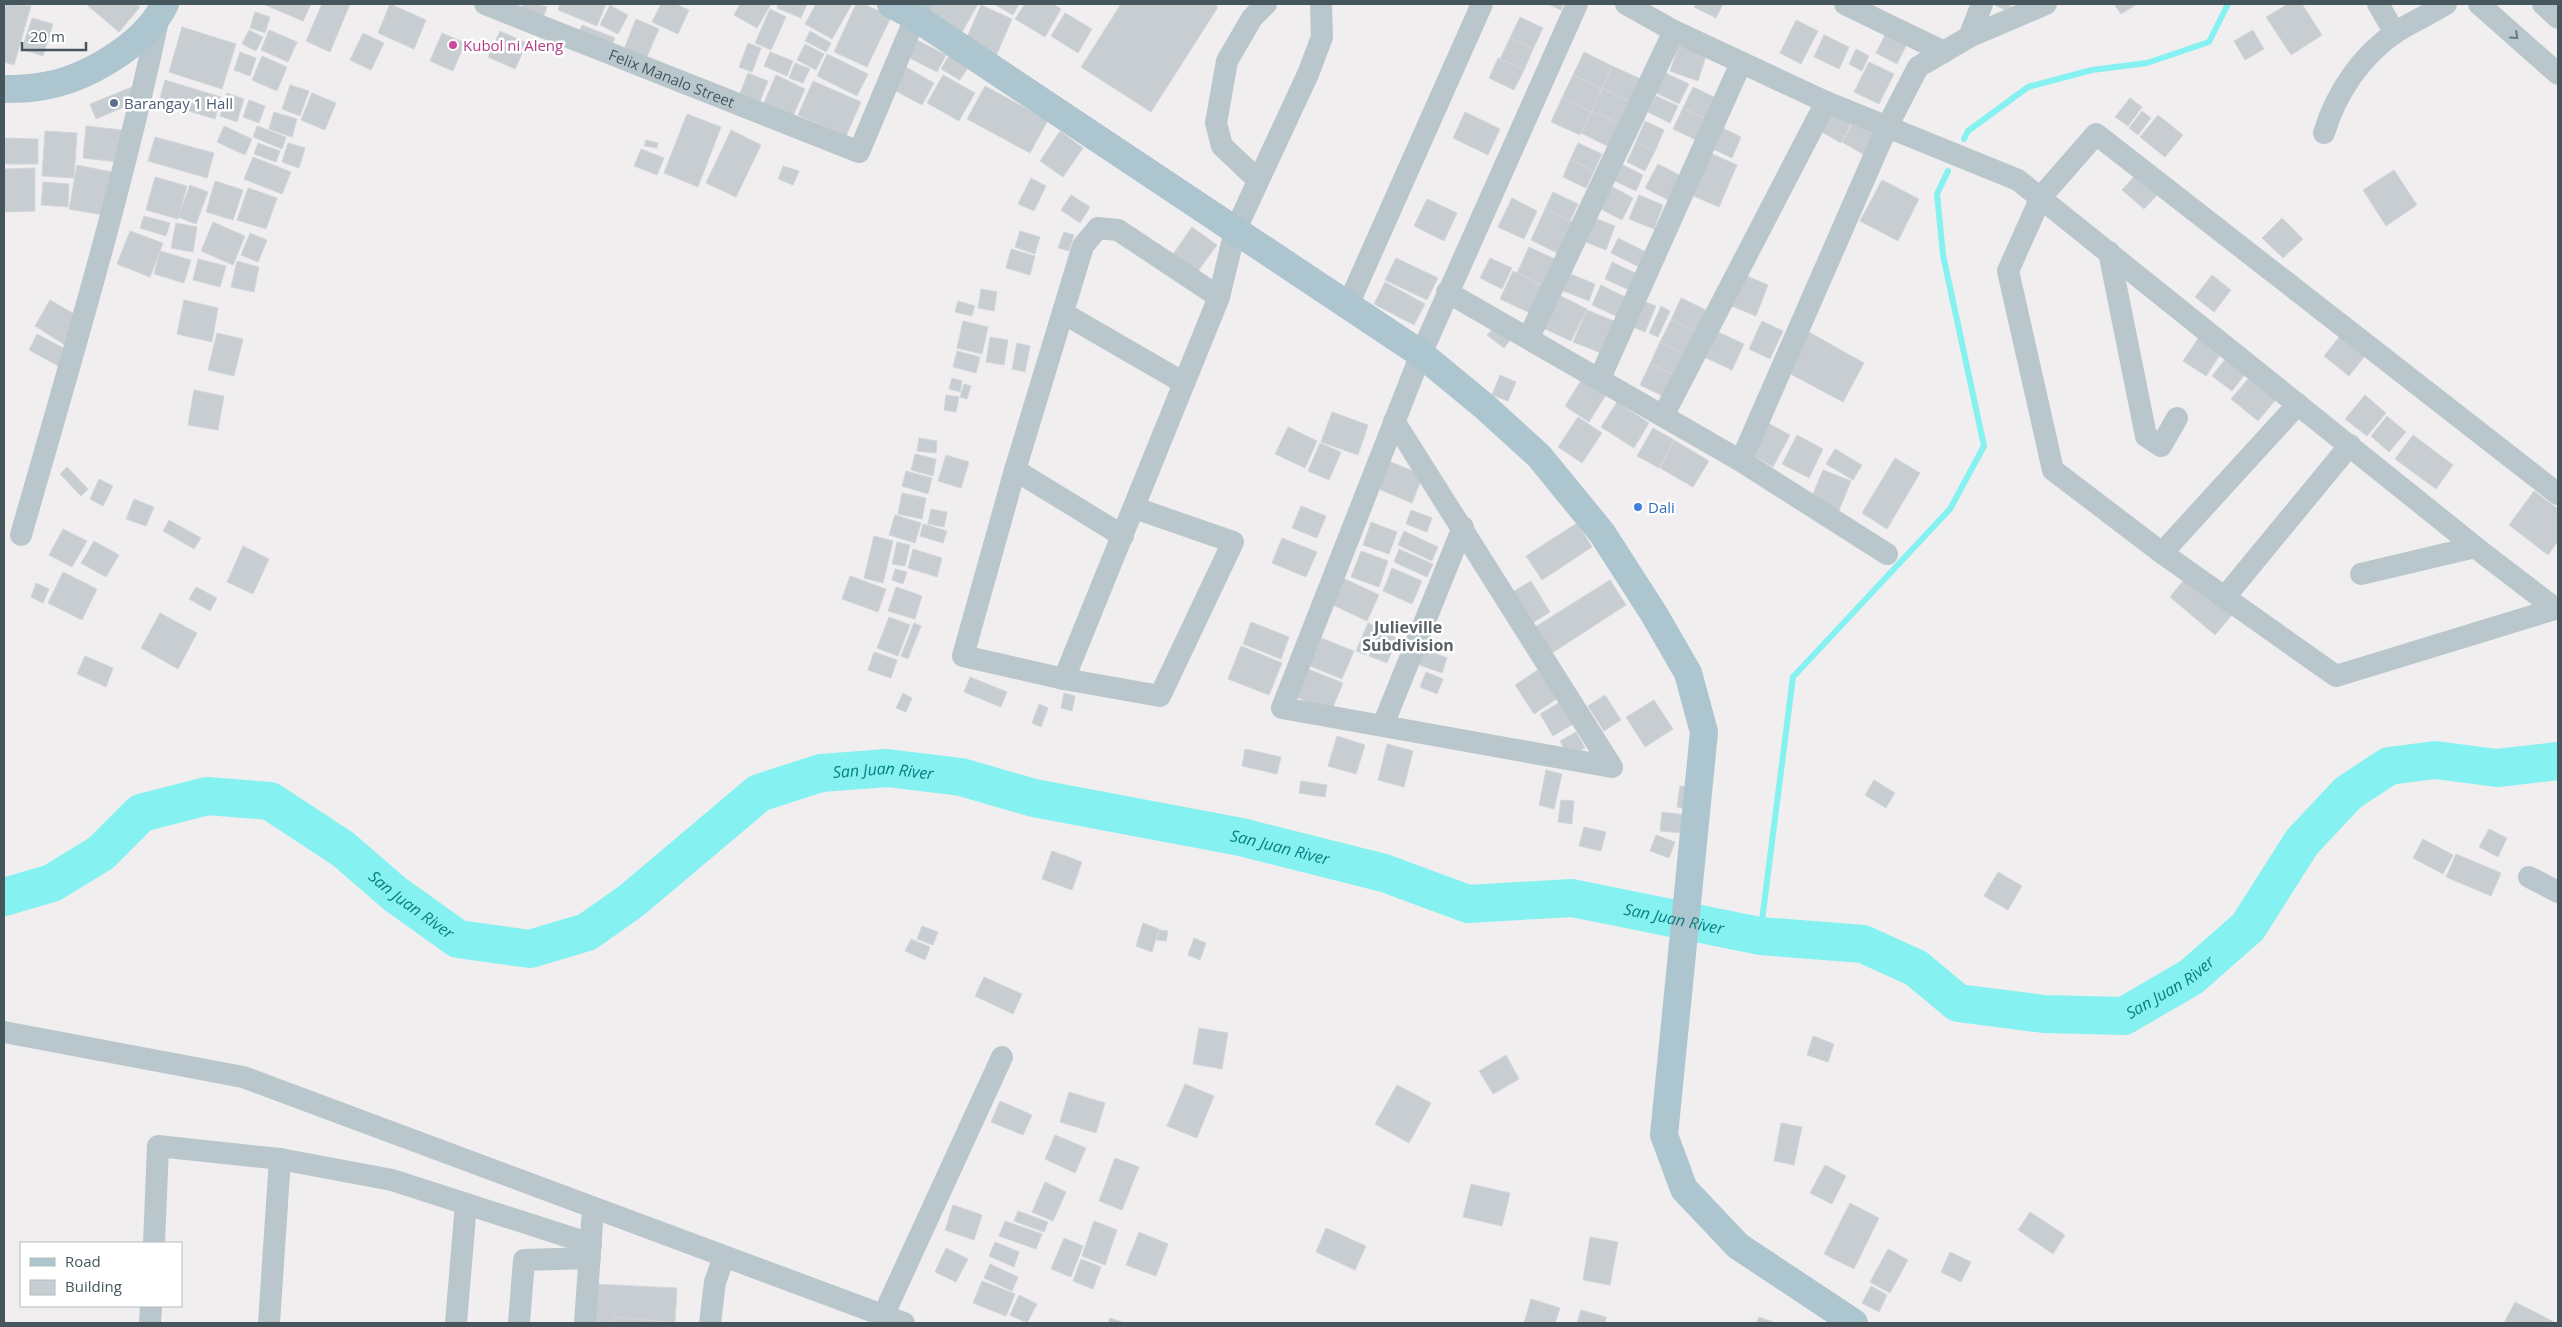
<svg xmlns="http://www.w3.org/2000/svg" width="2562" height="1327" font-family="'Open Sans',sans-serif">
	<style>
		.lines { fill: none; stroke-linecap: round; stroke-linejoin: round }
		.stream { stroke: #85f1f1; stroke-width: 6 }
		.river { stroke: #85f1f1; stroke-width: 38 }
		.building { fill: #c8cdd2; stroke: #d2d6db }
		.minor { stroke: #b9c7cd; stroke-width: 22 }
		.major { stroke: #acc5cf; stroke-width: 28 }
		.oneway { stroke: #68797f }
		.hotel-dot { fill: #d1479c; stroke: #fff; stroke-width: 2 }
		.service-dot { fill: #5c6f8a; stroke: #fff; stroke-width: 2 }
		.shop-dot { fill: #3f7fe0; stroke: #fff; stroke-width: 2 }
		.labels { text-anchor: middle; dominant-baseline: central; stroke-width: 5; stroke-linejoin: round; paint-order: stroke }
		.hotel-label { font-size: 15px; fill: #b23c85; stroke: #fff; text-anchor: start }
		.street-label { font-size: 15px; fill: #45575d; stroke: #fff }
		.service-label { font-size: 15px; fill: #4e5e75; stroke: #fff; text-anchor: start }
		.shop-label { font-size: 15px; fill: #366cbe; stroke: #fff; text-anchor: start }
		.neighbourhood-label { font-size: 16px; font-weight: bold; fill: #5b6164; stroke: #fff }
		.water-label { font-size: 16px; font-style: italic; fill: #088182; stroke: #fff }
	</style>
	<rect width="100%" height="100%" fill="#f1eeef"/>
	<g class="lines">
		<path class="stream" d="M1964,139l4,-8 60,-44 64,-17 55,-7 62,-21 19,-38
			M1760,936l33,-259 157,-168 34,-63 -41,-191 -6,-61 11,-23"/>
		<path class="river" id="s1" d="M4,897l48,-14 49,-30 40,-40 66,-17 63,5 73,48 52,45 63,45 72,10 57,-17 44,-31 128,-108 62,-20 66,-5 74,9 73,21 207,39 143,36 84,31 104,-6 188,38 103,8 53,24 42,35 86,11 80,2 67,-39 57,-50 54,-85 46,-49 41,-27 46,-6 62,8 61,-7"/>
	</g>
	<path class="building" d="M6,4l25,2 -17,59 -10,-3v-50z
		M86,4h50l4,3 -21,25z
		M263,4h48l-8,17z
		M322,4h28l-20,48 -24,-11z
		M390,4l36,16 -12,29 -36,-16z
		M523,4h13l11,3 -5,14 -23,-7z
		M560,4h46l-9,22 -39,-16z
		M661,4h14l14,6 -11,24 -26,-12z
		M740,4h31l-14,24 -23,-13z
		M778,4h29l-6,14 -24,-10z
		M816,4h36l-20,35 -27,-15z
		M856,4h8l27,13 -24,50 -33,-15z
		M930,4h48l-17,30 -36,-21z
		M994,4h25l-6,11z
		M1025,4h28l8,5 -16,28 -30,-18z
		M1121,4h92l5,3 -67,105 -70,-45z
		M1548,4h15l-2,6z
		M1696,4h27l-7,14 -22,-11z
		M1992,4h19l-3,7z
		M2114,4h23l-16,10z
		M2288,4h14l20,31 -31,20 -25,-38z
		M610,5l18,10 -10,19 -18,-9z
		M981,5l31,14 -16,37 -31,-14z
		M770,9l16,8 -15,33 -16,-7z
		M255,12l15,5 -5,16 -15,-5z
		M1065,13l27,16 -14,24 -27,-17z
		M1520,17l23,11 -10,21 -23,-11z
		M32,18l21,6 -10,32 -21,-7z
		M636,19l23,10 -14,32 -22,-9z
		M1796,20l22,11 -17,33 -21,-11z
		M582,25l33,13 -6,13 -32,-13z
		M182,27l54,17 -14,45 -53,-17z
		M1888,29l21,11 -12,24 -21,-11z
		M249,30l14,7 -7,14 -14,-7z
		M269,30l28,12 -9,20 -27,-12z
		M2253,30l11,19 -19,11 -11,-19z
		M500,31l27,12 -12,26 -27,-12z
		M810,31l21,12 -5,9 -21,-11z
		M363,33l21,10 -13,27 -21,-10z
		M442,33l23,10 -12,28 -23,-10z
		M1824,35l25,12 -10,22 -25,-12z
		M1510,38l23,11 -9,21 -24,-11z
		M915,39l31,16 -9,17 -31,-16z
		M1681,40l27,10 -10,31 -28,-10z
		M748,43l13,5 -9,24 -13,-5z
		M805,44l19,10 -8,16 -19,-10z
		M1856,49l13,7 -7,15 -13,-7z
		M240,52l16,6 -6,18 -16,-6z
		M770,52l23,9 -6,15 -23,-10z
		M1584,52l28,14 -10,23 -29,-14z
		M827,54l41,20 -11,22 -40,-20z
		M950,54l19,12 -9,14 -19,-11z
		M262,56l25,11 -10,24 -25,-11z
		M1498,58l26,12 -10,20 -25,-12z
		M1869,62l25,12 -15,30 -25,-12z
		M795,63l15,6 -7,14 -14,-5z
		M904,66l30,17 -12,22 -30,-16z
		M1612,66l31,14 -11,23 -30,-15z
		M1659,70l30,14 -10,20 -29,-14z
		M748,73l20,8 -9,23 -20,-8z
		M776,75l29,14 -13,29 -29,-13z
		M943,75l32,18 -16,28 -32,-18z
		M1573,75l29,14 -11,23 -29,-14z
		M165,80l56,17 -6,22 -56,-17z
		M813,81l48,21 -15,34 -48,-21z
		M290,85l19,6 -9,25 -18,-7z
		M985,86l63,34 -18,33 -63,-34z
		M132,87l6,14 -42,18 -6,-15z
		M1693,87l23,11 -10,21 -23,-11z
		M1602,88l30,15 -10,22 -30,-14z
		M227,93l17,6 -7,23 -17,-6z
		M312,93l24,10 -11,27 -24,-10z
		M1656,96l22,10 -8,17 -22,-11z
		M1562,98l29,14 -11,23 -29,-13z
		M2130,98l12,9 -14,19 -13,-9z
		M249,100l16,6 -6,17 -16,-6z
		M1826,103l28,15 -13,25 -28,-16z
		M1683,108l23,11 -10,21 -23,-11z
		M1592,111l30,14 -11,23 -30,-15z
		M2142,111l9,7 -13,17 -9,-7z
		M274,112l23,7 -5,18 -23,-8z
		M1465,112l35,17 -12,26 -35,-17z
		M687,114l34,13 -23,60 -34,-14z
		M2158,115l25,20 -18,22 -25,-20z
		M1856,117l26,14 -14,26 -26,-15z
		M1645,121l19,9 -9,21 -19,-9z
		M86,126l36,4 -4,32 -35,-4z
		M224,126l28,13 -7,16 -28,-13z
		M257,126l29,11 -4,12 -29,-12z
		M1719,126l22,11 -9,21 -23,-11z
		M731,130l30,15 -25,52 -30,-14z
		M45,131l32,2 -3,45 -32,-2z
		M1060,131l23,17 -20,29 -23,-16z
		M155,137l59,16 -7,25 -59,-17z
		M5,138l33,1v25h-33z
		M646,140l12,3 -1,5 -13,-2z
		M1636,142l19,9 -10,20 -18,-9z
		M258,143l22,8 -4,11 -22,-8z
		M288,143l17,5 -6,20 -17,-6z
		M1578,143l24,11 -8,17 -24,-11z
		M641,149l23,9 -7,17 -23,-9z
		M1708,152l29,13 -18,42 -30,-13z
		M253,157l38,15 -9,22 -38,-15z
		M1570,160l24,11 -8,17 -23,-11z
		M1621,164l22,11 -7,16 -23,-11z
		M1658,164l25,13 -13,24 -25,-13z
		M77,165l40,8 -8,43 -40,-7z
		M783,166l16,5 -6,14 -15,-6z
		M35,168v43l-30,1 -1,-43z
		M2394,170l23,35 -31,21 -23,-36z
		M2137,173l22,20 -15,16 -22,-19z
		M155,177l32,9 -9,33 -32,-9z
		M1031,178l15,8 -12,25 -16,-7z
		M1882,180l37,19 -21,42 -38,-20z
		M215,181l28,9 -10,30 -27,-8z
		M43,182l26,2 -1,23 -27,-2z
		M190,185l18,7 -12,32 -18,-7z
		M1609,185l24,13 -11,22 -25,-13z
		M248,188l29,10 -11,31 -29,-9z
		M1553,192l25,12 -8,17 -25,-12z
		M1071,195l19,12 -10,16 -19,-13z
		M1639,195l24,10 -9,24 -25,-10z
		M1512,198l25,13 -13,28 -26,-12z
		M1427,199l30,14 -13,28 -30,-15z
		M1545,209l29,14 -15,31 -28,-14z
		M144,216l26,7 -4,13 -26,-8z
		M1592,217l23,9 -9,24 -23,-9z
		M2282,218l21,21 -20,19 -21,-20z
		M213,222l32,14 -12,29 -32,-14z
		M176,223l21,4 -4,25 -22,-4z
		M1192,227l25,18 -21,29 -25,-17z
		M130,231l33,12 -13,34 -33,-13z
		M1020,231l20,6 -5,17 -20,-7z
		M1064,232l10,3 -5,16 -11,-3z
		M250,233l17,7 -9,22 -17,-7z
		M1618,238l28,14 -7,15 -28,-14z
		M1529,247l26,12 -12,27 -26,-13z
		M1011,249l24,7 -5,19 -24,-7z
		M160,251l31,9 -7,23 -30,-9z
		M1396,258l42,20 -11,22 -42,-20z
		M1490,258l22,10 -10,21 -22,-11z
		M198,259l28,7 -6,21 -27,-7z
		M237,261l22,6 -5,25 -23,-5z
		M1612,262l25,12 -8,16 -24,-11z
		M1513,271l30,15 -13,27 -30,-14z
		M1568,273l27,11 -6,17 -28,-11z
		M1742,274l26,11 -12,31 -27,-11z
		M2212,275l19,15 -17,22 -19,-15z
		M1385,282l40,22 -11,21 -40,-21z
		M1601,285l26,13 -9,19 -26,-12z
		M981,289l16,3 -3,19 -16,-3z
		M1559,295l28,14 -16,32 -28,-13z
		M1681,298l25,12 -10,22 -25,-12z
		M1638,299l18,7 -11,26 -17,-7z
		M50,300l31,18 -16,27 -30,-19z
		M184,300l34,8 -6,34 -35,-8z
		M958,301l17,5 -3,10 -17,-4z
		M1661,306l9,5 -12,26 -9,-4z
		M1587,310l27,11 -13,32 -28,-11z
		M1671,320l25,12 -11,22 -25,-12z
		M963,321l25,6 -6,27 -25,-6z
		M1762,321l21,10 -13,28 -21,-10z
		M1495,326l17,12 -8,10 -17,-13z
		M1714,330l30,14 -12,26 -30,-14z
		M1807,331l57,32 -21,39 -58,-31z
		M2344,331l25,20 -20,25 -25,-20z
		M217,333l26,6 -9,37 -26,-6z
		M37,334l34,18 -9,16 -33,-18z
		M990,337l18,3 -4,25 -18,-3z
		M2199,337l23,15 -16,24 -23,-15z
		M1660,342l25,12 -10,21 -25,-11z
		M1017,343l13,3 -5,26 -13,-3z
		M957,351l23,6 -4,16 -23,-6z
		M2227,357l20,15 -15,19 -20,-15z
		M1650,364l25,11 -10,22 -25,-12z
		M2252,374l27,22 -21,25 -27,-22z
		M1500,375l16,7 -8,19 -16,-6z
		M952,378l10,3 -2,11 -11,-3z
		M1582,379l24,16 -17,27 -24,-16z
		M964,384l7,2 -4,13 -7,-2z
		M194,390l30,6 -6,34 -30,-5z
		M946,395l13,2 -3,15 -12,-2z
		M2365,395l21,18 -19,23 -22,-17z
		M1617,402l32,21 -15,25 -33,-21z
		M1332,412l36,13 -10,30 -37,-13z
		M2387,416l19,16 -17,20 -18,-16z
		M1578,417l24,16 -20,30 -24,-16z
		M1766,422l24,13 -17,32 -24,-14z
		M1288,427l29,14 -12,27 -30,-14z
		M1653,428l21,12 -15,28 -22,-12z
		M1797,435l26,14 -14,29 -27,-14z
		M2413,435l40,30 -17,24 -41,-30z
		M919,438l18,3 -1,12 -19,-2z
		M1674,440l35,21 -16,26 -33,-19z
		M1320,443l21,9 -12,28 -21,-9z
		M1835,449l27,16 -9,15 -27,-16z
		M915,454l21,5 -3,17 -22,-6z
		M946,455l23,7 -8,26 -23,-7z
		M1895,458l25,15 -33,56 -25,-16z
		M1386,460l37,15 -11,28 -38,-16z
		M67,467l21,22 -7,7 -21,-22z
		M1823,470l28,11 -13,32 -28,-12z
		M906,471l26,7 -4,16 -26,-8z
		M99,479l14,7 -10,20 -13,-7z
		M2534,491l24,18v32l-10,14 -39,-30z
		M902,493l24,5 -4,21 -24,-5z
		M134,499l20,8 -8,19 -20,-7z
		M1301,506l25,10 -9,22 -25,-10z
		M931,509l16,3 -3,15 -16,-3z
		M1411,510l21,8 -5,14 -21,-8z
		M895,515l26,8 -6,20 -26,-8z
		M169,520l32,18 -7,11 -31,-18z
		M1371,522l26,10 -8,22 -26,-9z
		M1577,523l15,24 -50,33 -16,-24z
		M923,524l24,7 -4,12 -23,-7z
		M63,529l24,12 -15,26 -23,-12z
		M1404,531l34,16 -6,14 -34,-16z
		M874,536l19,5 -10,42 -19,-5z
		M1282,538l35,14 -11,25 -34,-14z
		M94,541l25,14 -13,22 -25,-14z
		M897,542l13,3 -5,21 -13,-2z
		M243,546l26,13 -16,35 -26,-12z
		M913,549l29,9 -5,19 -29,-9z
		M1399,549l34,15 -6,13 -33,-15z
		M1361,551l27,10 -9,26 -28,-10z
		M1392,568l30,13 -10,23 -29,-13z
		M895,569l12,3 -4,12 -11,-4z
		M63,572l34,17 -15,31 -34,-17z
		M850,576l36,13 -8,23 -36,-13z
		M2187,576l45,39 -17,20 -45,-38z
		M1343,578l36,17 -12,26 -36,-17z
		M1610,580l16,25 -74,48 -17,-26z
		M1531,581l19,31 -21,13 -20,-31z
		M36,583l13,6 -6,14 -12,-6z
		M196,587l21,11 -7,13 -21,-12z
		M896,587l26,9 -7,23 -27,-8z
		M160,613l37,20 -19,36 -37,-21z
		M889,617l21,8 -12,31 -21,-8z
		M1251,622l38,15 -8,22 -38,-15z
		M914,623l7,3 -13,33 -7,-3z
		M1368,623l10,4 -12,28 -10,-4z
		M1379,630l18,8 -10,25 -18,-7z
		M1321,638l33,13 -12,28 -32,-13z
		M1241,646l41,17 -13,32 -41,-16z
		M1423,649l24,9 -5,15 -25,-9z
		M874,652l23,8 -6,18 -23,-8z
		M85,656l28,12 -7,19 -29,-13z
		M1308,669l35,14 -12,29 -35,-15z
		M1539,669l19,29 -24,16 -19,-29z
		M1426,672l17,7 -6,15 -17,-7z
		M970,677l37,15 -6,15 -37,-15z
		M903,693l9,5 -6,14 -10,-4z
		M1064,693l11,3 -3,15 -11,-3z
		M1605,695l16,25 -17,11 -16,-25z
		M1654,700l19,29 -28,18 -19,-30z
		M1560,702l13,22 -20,12 -13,-22z
		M1039,704l9,4 -7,19 -9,-4z
		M1576,732l9,16 -16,9 -9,-16z
		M1337,736l28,9 -9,29 -28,-8z
		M1387,744l26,7 -9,36 -26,-7z
		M1245,749l36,8 -4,17 -35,-8z
		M1546,770l16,4 -8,35 -15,-4z
		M1874,780l21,13 -9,15 -21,-13z
		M1301,781l26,4 -2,12 -26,-4z
		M1680,786l12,2 -3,21 -12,-2z
		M1561,800l13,1 -2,23 -14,-2z
		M1662,812l24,3 -2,18 -24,-2z
		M1584,827l22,5 -5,19 -22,-5z
		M2489,829l18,9 -9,19 -19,-10z
		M1656,835l19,7 -6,16 -19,-7z
		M2423,839l30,16 -10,19 -30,-16z
		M1052,851l30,11 -10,28 -30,-11z
		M2456,854l45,19 -10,23 -45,-19z
		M1998,872l24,14 -14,24 -24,-14z
		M1143,923l16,6 -7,23 -16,-6z
		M922,926l16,6 -5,13 -16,-6z
		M1159,930l9,1 -2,10 -9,-1z
		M1194,938l12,5 -6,17 -12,-5z
		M911,939l19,8 -5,13 -20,-9z
		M984,977l38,17 -9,20 -38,-18z
		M1199,1028l29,5 -6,36 -29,-5z
		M1813,1036l21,8 -6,18 -21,-7z
		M1506,1055l13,24 -26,15 -14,-23z
		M1185,1084l29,12 -17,42 -30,-12z
		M1397,1085l34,18 -22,40 -34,-19z
		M1069,1092l36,11 -9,30 -36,-11z
		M1000,1101l32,14 -9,20 -32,-13z
		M1781,1123l21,4 -8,38 -20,-4z
		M1055,1135l31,13 -11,25 -30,-14z
		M1115,1158l24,9 -17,43 -23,-9z
		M1825,1165l21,11 -14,28 -22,-11z
		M1045,1182l21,10 -13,29 -21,-9z
		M1471,1184l39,9 -8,33 -39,-9z
		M1850,1203l29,15 -25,51 -30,-15z
		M953,1205l29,10 -8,25 -29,-10z
		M1018,1211l30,11 -4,10 -30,-11z
		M2030,1212l35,23 -12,19 -35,-24z
		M1005,1221l37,13 -6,15 -37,-13z
		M1094,1221l23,9 -12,35 -23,-9z
		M1326,1228l40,18 -11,24 -39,-18z
		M1139,1232l29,12 -12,32 -30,-11z
		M1590,1237l28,5 -8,43 -27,-5z
		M1064,1238l19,8 -12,31 -20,-8z
		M995,1242l24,10 -5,15 -25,-11z
		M946,1248l22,11 -12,23 -21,-10z
		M1888,1249l20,11 -18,33 -20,-11z
		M1950,1252l21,10 -10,20 -20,-10z
		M1081,1259l20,8 -8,22 -20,-8z
		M990,1264l28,13 -6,14 -28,-13z
		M982,1281l33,13 -9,22 -33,-13z
		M592,1284l85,4 -2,35h-85z
		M1871,1286l16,9 -8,17 -17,-9z
		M1019,1295l18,9 -10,19 -17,-8z
		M1531,1299l29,9 -5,15h-31z
		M2515,1302l41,21h-52z
		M1581,1310l25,7 -1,6h-28z
		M614,1317l63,6h-64z
		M1759,1317l17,6h-20z
		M1110,1318l15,5h-17z"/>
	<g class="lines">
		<g class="minor">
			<path id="s2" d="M485,4l374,148 62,-148"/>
			<path d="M1626,4l48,27 152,71 192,78 466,374 72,55"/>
			<path d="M1845,4l99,48"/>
			<path d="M2378,4l17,29"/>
			<path d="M2479,4l79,70"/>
			<path d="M2543,4l15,14"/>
			<path d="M1969,37l13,-33"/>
			<path d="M2324,133c12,-40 37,-77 72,-101 16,-10 34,-18 50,-28"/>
			<path d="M1258,180l-36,-34 -6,-23 11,-62 25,-43 14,-14"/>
			<path d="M2109,252l37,184 15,10 16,-28"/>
			<path d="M1447,292l294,169 146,93"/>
			<path d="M1348,305l134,-301"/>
			<path d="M1063,313l121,70"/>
			<path d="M1529,337l145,-306"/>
			<path d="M1600,378l141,-315"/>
			<path d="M1663,416l163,-314"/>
			<path d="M1394,421l218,346 -330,-59 139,-354 156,-350"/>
			<path d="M1741,461l146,-334 31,-60 51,-30 77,-33"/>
			<path d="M1015,470l108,66"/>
			<path d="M2558,494l-462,-360 -55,63 -33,74 45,199 109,83 174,123 222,-68"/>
			<path d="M1135,508l98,34 -73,154 -96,-17 -101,-23 52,-186 68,-224 15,-18 20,2 101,67"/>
			<path d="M21,535c49,-172 101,-344 138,-519"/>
			<path d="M2162,553l136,-149"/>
			<path d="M2361,574l114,-27"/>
			<path d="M2224,598l126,-153"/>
			<path d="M1064,679l155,-382 16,-66 73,-157 14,-37 -1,-33"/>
			<path d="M1383,725l80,-198"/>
			<path d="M2529,877l29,15"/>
			<path d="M4,1032l239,45 661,246"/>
			<path d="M154,1243l4,-97 122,13 112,21 199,64"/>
			<path d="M883,1316l119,-259"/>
			<path d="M150,1323l1,-17"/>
			<path d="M269,1323l11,-164"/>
			<path d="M456,1323l10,-119"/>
			<path d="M519,1323l5,-63 66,-2"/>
			<path d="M585,1323l8,-114"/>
			<path d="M710,1323l5,-41 9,-25"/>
		</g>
		<path class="major" d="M891,4l24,13 506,337 63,52 55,50 63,77 52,81 34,59 16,59 -40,403 20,54 54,57 116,77
			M4,89c11,0 23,0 34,-2 46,-6 106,-41 127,-83"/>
	</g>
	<defs><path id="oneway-chevron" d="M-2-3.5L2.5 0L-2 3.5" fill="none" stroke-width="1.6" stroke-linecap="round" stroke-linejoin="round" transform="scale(1.25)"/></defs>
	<use class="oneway" href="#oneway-chevron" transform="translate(2515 36) rotate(42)"/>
	<circle class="hotel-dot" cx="453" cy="45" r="5"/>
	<circle class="service-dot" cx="114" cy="103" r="5"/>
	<circle class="shop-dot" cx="1638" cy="507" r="5"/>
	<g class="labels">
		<g class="hotel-label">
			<text x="463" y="45">Kubol ni Aleng</text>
		</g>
		<g class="street-label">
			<text stroke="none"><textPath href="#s2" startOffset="201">Felix Manalo Street</textPath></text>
		</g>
		<g class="service-label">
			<text x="124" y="103">Barangay 1 Hall</text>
		</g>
		<g class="shop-label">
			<text x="1648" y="507">Dali</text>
		</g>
		<g class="neighbourhood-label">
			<text x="1408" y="627">Julieville<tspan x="1408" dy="18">Subdivision</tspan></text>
		</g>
		<g class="water-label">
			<text stroke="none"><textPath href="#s1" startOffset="1010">San Juan River</textPath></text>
			<text stroke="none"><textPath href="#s1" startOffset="1415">San Juan River</textPath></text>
			<text stroke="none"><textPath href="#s1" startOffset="471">San Juan River</textPath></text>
			<text stroke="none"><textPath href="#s1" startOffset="1820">San Juan River</textPath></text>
			<text stroke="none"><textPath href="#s1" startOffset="2345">San Juan River</textPath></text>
		</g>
	</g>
	<rect width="2562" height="1327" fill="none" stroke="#45575d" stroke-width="10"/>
	<rect x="20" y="1242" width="162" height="65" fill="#ffffff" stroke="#b5bcbe"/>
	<rect x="30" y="1258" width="25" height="8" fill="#acc5cf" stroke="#b5bcbe"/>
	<text x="65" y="1267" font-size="15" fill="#45575d">Road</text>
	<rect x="30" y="1280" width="25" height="15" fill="#c8cdd2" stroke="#b5bcbe"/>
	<text x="65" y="1292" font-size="15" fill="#45575d">Building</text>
	<path d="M22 42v8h64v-8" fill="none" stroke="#45575d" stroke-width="2.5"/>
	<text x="30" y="42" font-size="15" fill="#45575d" stroke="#ffffff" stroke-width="4" paint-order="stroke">20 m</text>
</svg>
